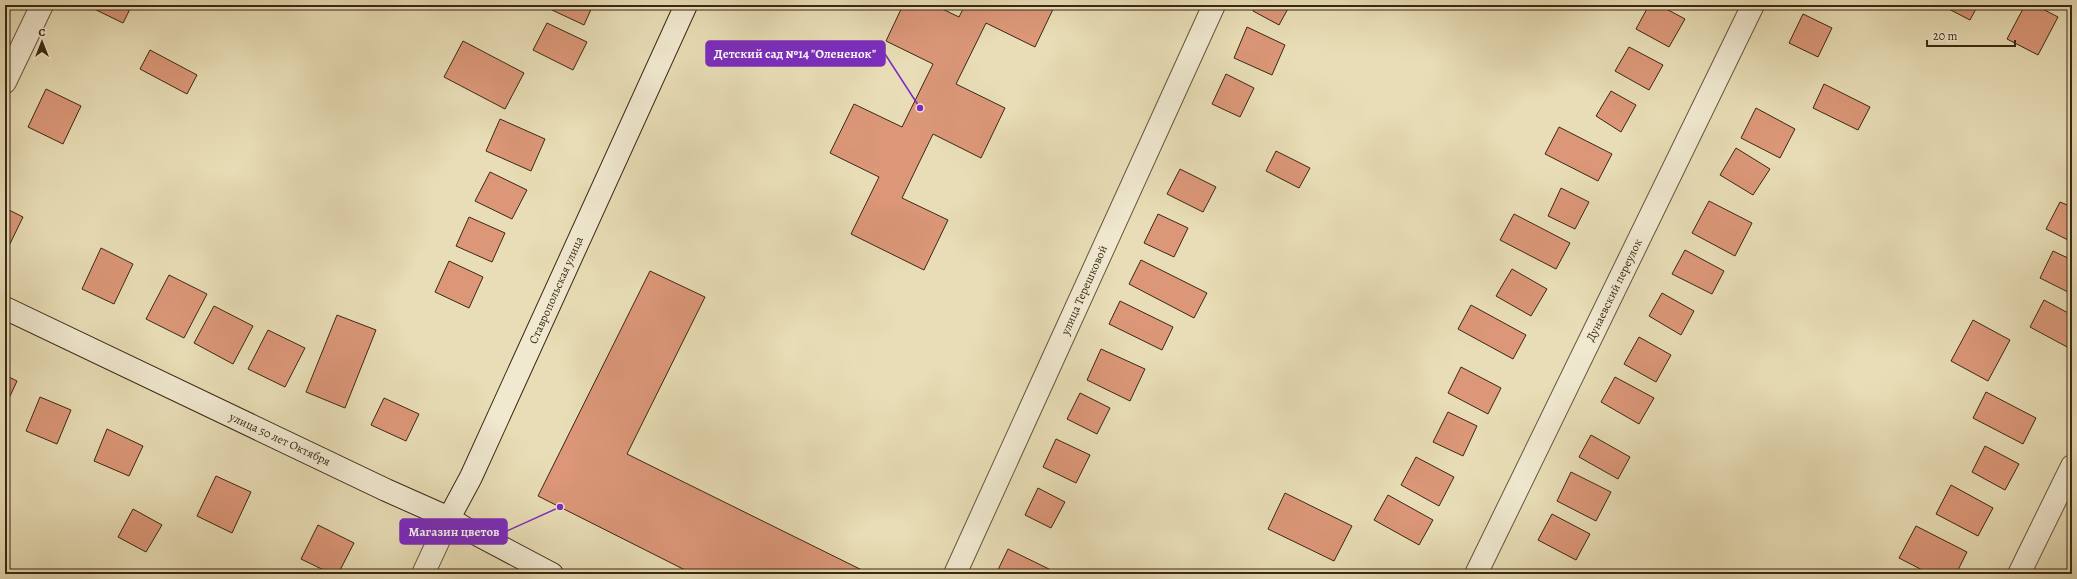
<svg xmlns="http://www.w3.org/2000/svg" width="2077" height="579" font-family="Alegreya,serif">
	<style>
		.building { fill: #db9778; stroke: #3b2812 }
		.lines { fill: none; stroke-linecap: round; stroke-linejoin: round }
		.street-casing { stroke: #66553b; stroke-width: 24 }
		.secondary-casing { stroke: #3b2812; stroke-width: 24 }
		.street { stroke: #f0e9d0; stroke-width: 22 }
		.secondary { stroke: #f0e9d0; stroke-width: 22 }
		.labels { text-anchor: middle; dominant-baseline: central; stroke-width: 3; stroke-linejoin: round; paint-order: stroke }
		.street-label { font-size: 12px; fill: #3b2812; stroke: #f0e9d0 }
		.leader { fill: none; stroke: #7b2cbf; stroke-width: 1.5 }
		.callout-dot { fill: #7b2cbf; stroke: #f0e9d0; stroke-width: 1.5 }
		.callout { fill: #7b2cbf; stroke: #7b2cbf; stroke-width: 1.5 }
		.callout-label { font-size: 13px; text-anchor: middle; font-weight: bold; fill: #fff }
	</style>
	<rect width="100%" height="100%" fill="#e8ddb6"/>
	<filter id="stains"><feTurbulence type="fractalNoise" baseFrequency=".005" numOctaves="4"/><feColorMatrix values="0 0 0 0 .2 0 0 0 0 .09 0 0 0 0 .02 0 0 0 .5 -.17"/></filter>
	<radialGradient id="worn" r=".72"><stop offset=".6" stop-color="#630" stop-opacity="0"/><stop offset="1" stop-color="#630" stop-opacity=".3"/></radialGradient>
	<path class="building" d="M88,5h44l-9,18 -35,-17z
		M554,5h39l-9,20 -32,-15z
		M903,5h31l25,12 6,-12h90l-20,42 -49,-24 -30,61 49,24 -24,50 -48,-24 -31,64 46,22 -24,50 -73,-36 28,-57 -49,-24 24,-49 48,23 31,-63 -47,-23z
		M1256,5h34l-11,20 -26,-14z
		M1649,5h10l26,14 -16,28 -33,-18z
		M1941,5h37l-8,15z
		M2025,5h10l23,12 -20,38 -31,-16z
		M1803,14l29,14 -14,29 -29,-14z
		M547,23l40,19 -14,28 -40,-20z
		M1247,27l38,18 -13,30 -38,-17z
		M463,41l61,32 -19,36 -61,-32z
		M1629,47l34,18 -14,25 -34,-19z
		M150,50l47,25 -10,19 -47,-25z
		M1226,74l28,14 -14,29 -28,-13z
		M1824,84l46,23 -12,23 -45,-22z
		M46,89l35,17 -18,38 -35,-17z
		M1611,91l25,14 -15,27 -25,-16z
		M1756,108l39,21 -15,29 -39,-20z
		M500,119l45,20 -14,32 -45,-20z
		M1559,127l53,27 -14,27 -53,-27z
		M1736,148l34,21 -17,26 -33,-20z
		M1276,151l34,17 -11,20 -33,-17z
		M1180,169l36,18 -13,25 -36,-18z
		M490,172l37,18 -15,29 -37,-18z
		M1561,188l28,14 -14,27 -27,-13z
		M1709,201l43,22 -17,33 -43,-23z
		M2060,202l12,5v35l-26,-13z
		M5,208l18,9 -18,37z
		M1158,214l30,14 -14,29 -30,-14z
		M1514,214l56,29 -14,26 -56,-29z
		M469,217l36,16 -13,29 -36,-16z
		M101,248l32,16 -19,40 -32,-15z
		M1685,250l39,21 -12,23 -40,-20z
		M2053,251l19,9v34l-32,-16z
		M1141,260l66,33 -13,25 -65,-34z
		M449,261l34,16 -14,31 -34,-16z
		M1512,269l35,20 -16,27 -35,-20z
		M650,271l55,26 -78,157 243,120h-177l-155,-78z
		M169,275l38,19 -23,44 -38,-19z
		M1662,293l32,18 -13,24 -32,-19z
		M2044,300l28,15v28l-3,5 -39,-21z
		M1120,301l53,26 -11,23 -53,-26z
		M1471,305l55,30 -13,24 -55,-30z
		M214,306l39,20 -20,38 -39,-21z
		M337,315l39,15 -31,78 -39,-16z
		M1973,320l37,20 -22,41 -37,-20z
		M268,330l37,18 -20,39 -37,-18z
		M1639,337l32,18 -15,27 -32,-18z
		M1101,349l44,20 -15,32 -43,-21z
		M1461,367l40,21 -13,26 -40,-21z
		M5,375l12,6 -12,26z
		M1615,377l39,21 -15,26 -38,-22z
		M1986,392l50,26 -13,26 -50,-26z
		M1080,393l30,15 -13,26 -30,-15z
		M40,397l31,13 -14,34 -31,-13z
		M384,398l35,16 -13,27 -35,-16z
		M1448,412l29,14 -14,30 -30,-14z
		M107,429l36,17 -14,30 -35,-15z
		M1591,435l39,22 -12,22 -39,-22z
		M1056,439l34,16 -14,28 -33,-16z
		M1985,446l34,18 -14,26 -33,-18z
		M1416,457l38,20 -15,29 -38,-21z
		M1571,472l40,20 -15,29 -39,-20z
		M216,476l35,16 -19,41 -35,-17z
		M1951,485l42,23 -15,28 -42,-22z
		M1038,488l27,14 -14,26 -26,-13z
		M1285,493l67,33 -18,35 -66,-32z
		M1388,495l45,25 -14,25 -45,-25z
		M133,509l29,16 -16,27 -28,-15z
		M1552,514l38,20 -14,26 -38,-20z
		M318,525l36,18 -16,31h-6l-31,-15z
		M1916,526l51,26 -11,22h-26l-31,-16z
		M1008,549l43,21 -2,4h-53z"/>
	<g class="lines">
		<defs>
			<path id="street" d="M5,82l37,-77
				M423,574l26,-56
				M955,574l259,-569
				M1476,574l277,-569
				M2019,574l53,-108"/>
			<path id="secondary" d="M5,308l381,182 63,28 14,9 89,47
				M449,518l22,-41 215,-472"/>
		</defs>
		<use href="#street" class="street-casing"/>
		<use href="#secondary" class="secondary-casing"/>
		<use href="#street" class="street"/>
		<use href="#secondary" class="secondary"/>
	</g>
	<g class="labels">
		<g class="street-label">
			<text transform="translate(556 290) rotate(-66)">Ставропольская улица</text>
			<text transform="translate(1084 290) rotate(-66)">улица Терешковой</text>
			<text transform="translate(1614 290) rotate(-64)">Дунаевский переулок</text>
			<text transform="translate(280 439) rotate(25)">улица 50 лет Октября</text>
		</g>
	</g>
	<path class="leader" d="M920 108L885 54M560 507L507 531"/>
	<g class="callout-dot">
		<circle cx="920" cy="108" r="4"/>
		<circle cx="560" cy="507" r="4"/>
	</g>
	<g class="callout">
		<rect x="706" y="41" width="179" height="25" rx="4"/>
		<rect x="400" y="519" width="107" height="25" rx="4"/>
	</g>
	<g class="callout-label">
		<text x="795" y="58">Детский сад №14 "Олененок"</text>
		<text x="454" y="536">Магазин цветов</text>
	</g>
	<rect width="2077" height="579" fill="none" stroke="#e8ddb6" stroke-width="20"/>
	<rect x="6" y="6" width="2065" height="567" fill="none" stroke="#3b2812" stroke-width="2"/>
	<rect x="10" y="10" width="2057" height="559" fill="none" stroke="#3b2812"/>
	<g transform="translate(42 42)" stroke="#f0e9d0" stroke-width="3" paint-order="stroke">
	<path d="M0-3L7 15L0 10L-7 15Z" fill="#3b2812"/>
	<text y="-6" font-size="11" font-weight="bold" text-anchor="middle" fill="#3b2812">С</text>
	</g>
	<path d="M1927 40v6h88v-6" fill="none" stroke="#3b2812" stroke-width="2"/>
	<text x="1933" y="40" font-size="12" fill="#3b2812" stroke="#f0e9d0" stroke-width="3" paint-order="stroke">20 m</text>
	<rect width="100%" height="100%" filter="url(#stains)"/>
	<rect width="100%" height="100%" fill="url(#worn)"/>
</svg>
